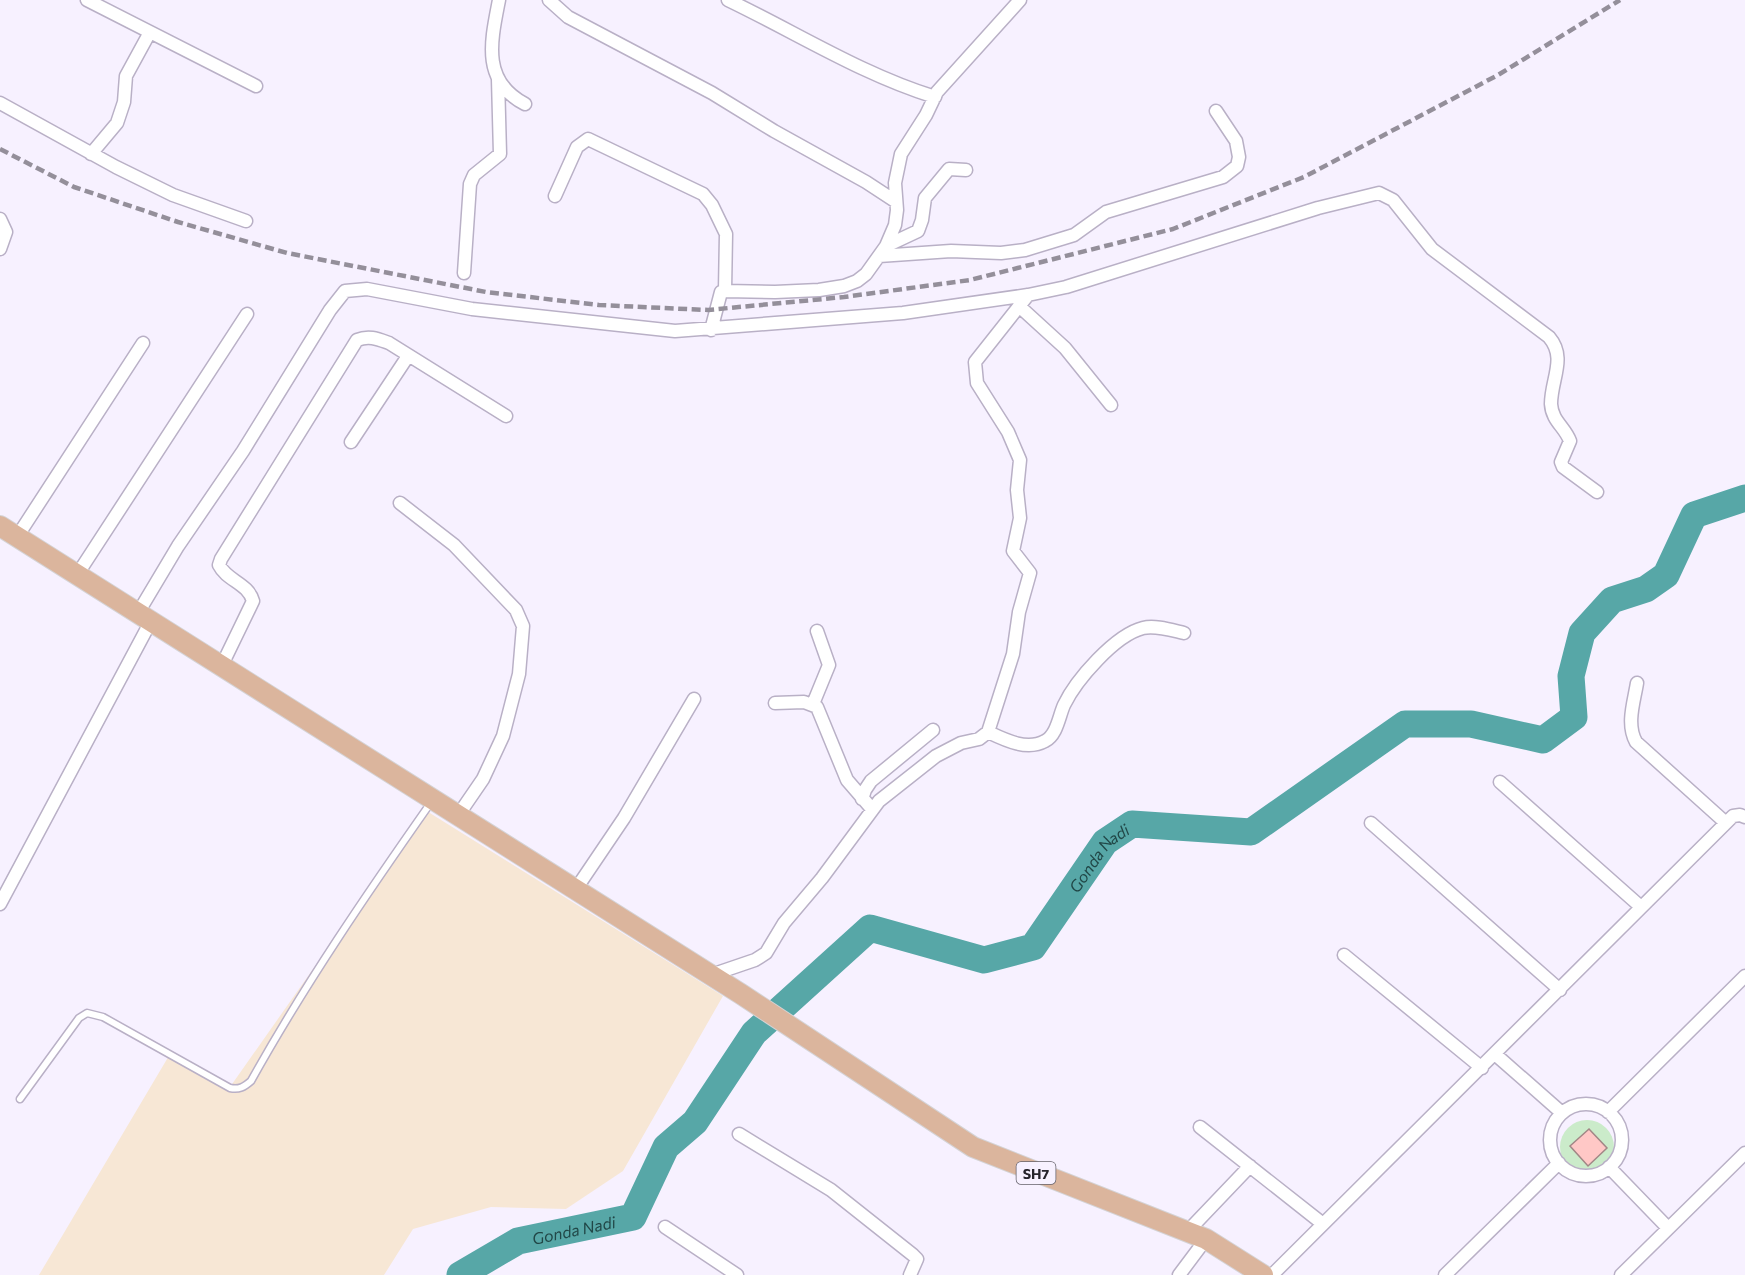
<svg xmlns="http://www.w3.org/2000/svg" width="1745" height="1275" font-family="Commissioner,sans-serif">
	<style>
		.education { fill: #f7e7d5 }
		.green { fill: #cbebca }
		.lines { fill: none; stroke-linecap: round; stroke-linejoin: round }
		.river { stroke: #57a7a7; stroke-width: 27 }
		.building { fill: #ffc8c6; stroke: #a28786; stroke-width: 1.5 }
		.lane-casing { stroke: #b9b0c6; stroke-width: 9 }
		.street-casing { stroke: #b9b0c6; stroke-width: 15 }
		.primary-casing { stroke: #d4d3d5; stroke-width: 22 }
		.lane { stroke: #fff; stroke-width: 6 }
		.street { stroke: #fff; stroke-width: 12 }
		.primary { stroke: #dbb59d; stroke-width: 20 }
		.rail { stroke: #948f9a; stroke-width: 4.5; stroke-dasharray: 9 4.5; stroke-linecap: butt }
		.labels { text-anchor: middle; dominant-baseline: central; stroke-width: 4.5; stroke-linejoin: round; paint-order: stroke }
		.shield { fill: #f7f1ff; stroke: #65626b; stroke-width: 1.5 }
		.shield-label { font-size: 14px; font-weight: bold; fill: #27242c }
		.water-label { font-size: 16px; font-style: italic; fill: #214747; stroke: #f7f1ff }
	</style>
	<rect width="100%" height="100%" fill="#f7f1ff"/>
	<path class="education" d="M425,810l298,186 -100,175 -57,38 -75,-2 -78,22 -29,46h-345l131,-221 60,33z"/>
	<path class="green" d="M1560 1147a27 27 0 1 1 54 0a27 27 0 1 1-54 0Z"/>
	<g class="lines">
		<path class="river" id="s1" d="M460,1275l58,-34 115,-24 33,-70 29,-25 59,-89 116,-105 114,32 49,-13 72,-105 27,-18 119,8 154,-108h66l72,16 31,-23 -3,-41 11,-43 30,-33 34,-11 20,-14 28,-60 51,-17"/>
	</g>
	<path class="building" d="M1589,1129l18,19 -19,18 -18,-20z"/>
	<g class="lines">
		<defs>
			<path id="lane" d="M20,1099l59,-81 8,-5 16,4 127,71c9,2 14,-1 21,-7 54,-97 117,-189 181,-280"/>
			<path id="street" d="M87,0l169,86
				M499,0c-8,41 -18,81 26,104
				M549,0l19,17 144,76 62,38 92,51 29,19
				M728,0c69,33 133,74 207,97
				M0,103l116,64 57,28 73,26
				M91,154l26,-31 7,-21 2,-26 24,-44
				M555,196l22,-49 11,-8 115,55 9,11 14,29 -1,57
				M0,219l6,13 -6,17
				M886,246l32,-15 4,-11 3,-22 24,-29 17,1
				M879,256l72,-5 50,2 24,-3 49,-15 32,-23 117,-35 14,-11 2,-9 -3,-16 -20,-30
				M464,273l6,-89 4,-9 26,-21 -2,-75
				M1019,306l46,42 46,57
				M711,330l10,-38 4,-1 50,1 44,-2 25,-4 13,-5 9,-7 20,-28 9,-21 2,-15 -2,-27 6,-29 25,-39 11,-23 83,-92
				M351,442l57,-86
				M400,503l54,42 62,65 7,16 -4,48 -16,62 -20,43 -24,35
				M17,537l126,-194
				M77,575l170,-261
				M138,613l40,-67 65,-95 87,-141 15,-19 22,-2 105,20 203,22 228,-18 125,-18 38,-8 252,-79 61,-15 14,7 39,49 117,88c18,21 2,42 2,67 1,17 14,23 19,37l-9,21 2,5 34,25
				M222,665l31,-64c-5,-18 -26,-20 -34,-36l2,-6 136,-219c12,-5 21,-1 32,3l117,73
				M1637,683c-3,19 -11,41 -1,59l90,81
				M775,703l29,-1 13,5 30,73 25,29
				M813,704l16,-39 -12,-34
				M988,732c17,8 39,19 57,9 12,-6 14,-25 19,-36 12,-25 51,-70 79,-77 12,-3 28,2 41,5
				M1500,782l141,125
				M862,799l3,-9 6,-9 62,-51
				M1371,823l189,167
				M576,889l48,-71 70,-119
				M0,904l151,-283
				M1344,955l138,113
				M711,975l44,-15 11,-7 18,-30 38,-45 57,-77 57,-45 25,-13 18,-4 9,-7 25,-78 6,-42 11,-39 -17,-22 7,-33 -3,-28 3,-30 -12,-28 -31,-49 -2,-21 53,-67
				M1496,1055l66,58
				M1550 1140a36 36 0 1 1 72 0a36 36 0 1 1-72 0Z
				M1608,1112l137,-136
				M1200,1127l123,97
				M739,1134l92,56 82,65 4,4 -7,16
				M1609,1167l59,61
				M665,1227l72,48
				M1188,1231l62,-65
				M1179,1275l27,-36
				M1272,1275l461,-459 7,-1 5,2
				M1445,1275l114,-112
				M1621,1275l124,-122"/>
			<path id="primary" d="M0,526l741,468 232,153 233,92 57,36"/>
		</defs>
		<use href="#lane" class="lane-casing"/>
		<use href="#street" class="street-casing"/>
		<use href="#primary" class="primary-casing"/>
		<use href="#lane" class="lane"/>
		<use href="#street" class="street"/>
		<use href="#primary" class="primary"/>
		<path class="rail" d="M0,149l74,38 104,35 109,31 199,39 113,13 109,5 136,-13 126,-17 203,-51 131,-52 194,-102 122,-75"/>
	</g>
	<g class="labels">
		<rect class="shield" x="1016.5" y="1162" width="39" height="22" rx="4.5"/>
		<g class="shield-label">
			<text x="1036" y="1173">SH7</text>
		</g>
		<g class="water-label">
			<text stroke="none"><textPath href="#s1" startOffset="844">Gonda Nadi</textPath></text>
			<text stroke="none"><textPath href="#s1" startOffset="124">Gonda Nadi</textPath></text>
		</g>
	</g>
</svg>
